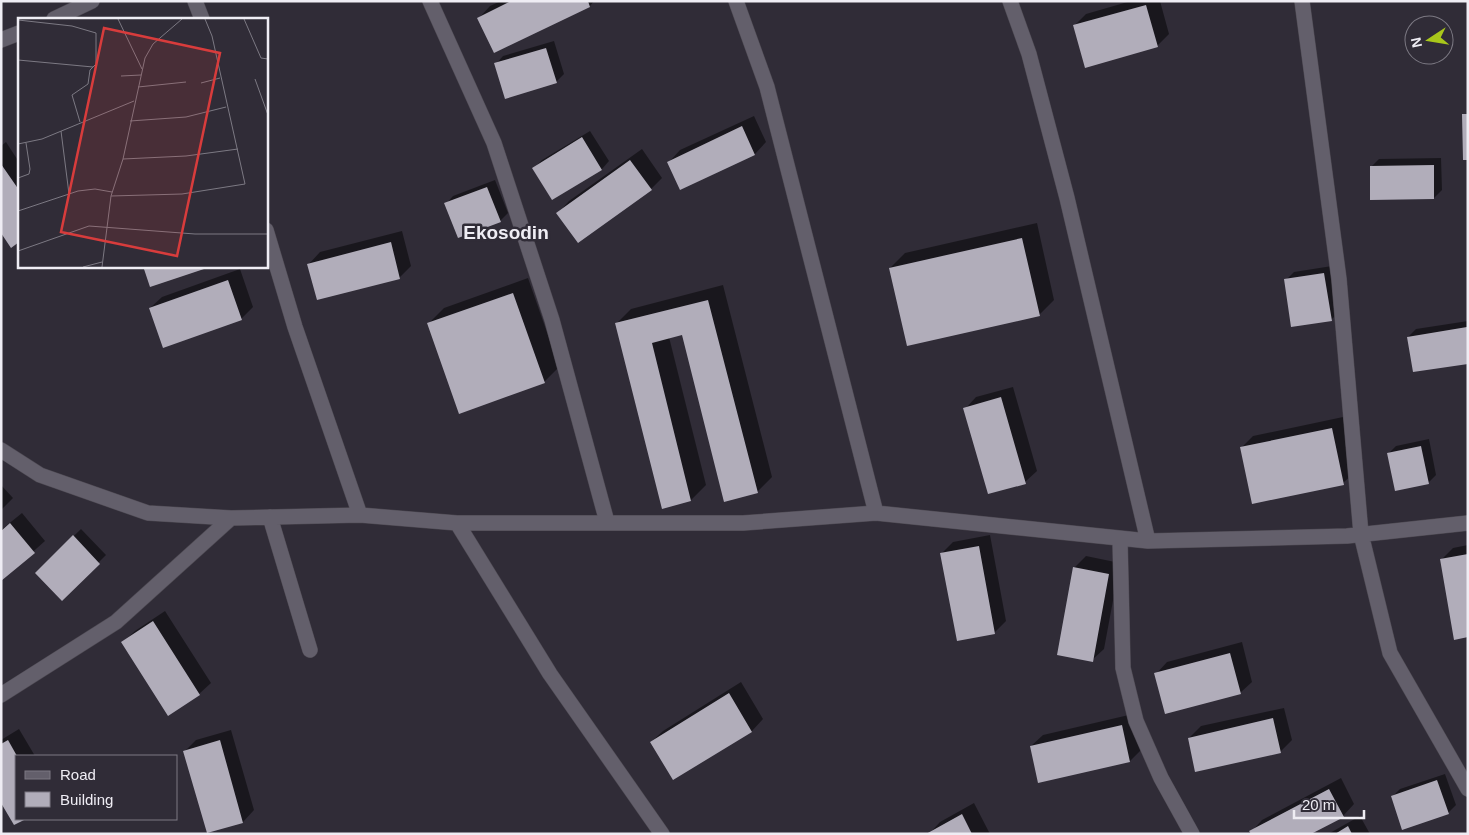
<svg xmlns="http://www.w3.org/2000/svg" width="1469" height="835" font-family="Arial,sans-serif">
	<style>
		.shadow { fill: #0007 }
		.building { fill: #b1adba }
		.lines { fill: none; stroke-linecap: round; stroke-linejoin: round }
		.minor-casing { stroke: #4c4851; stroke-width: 16 }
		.minor { stroke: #635f6b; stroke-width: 15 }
		.labels { text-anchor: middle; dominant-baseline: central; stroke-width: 5; stroke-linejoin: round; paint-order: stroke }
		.quarter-label { font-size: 19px; font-weight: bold; fill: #efedf4; stroke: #302c37 }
		.inset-road { fill: none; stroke: #7c7983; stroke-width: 1 }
		.view { fill: #d83c3c; fill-opacity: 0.15; stroke: #d83c3c; stroke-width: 2.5 }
		.inset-edge { fill: none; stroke: #efedf4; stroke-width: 2.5 }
	</style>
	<rect width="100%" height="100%" fill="#302c37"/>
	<path class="shadow" d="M501,1h93l-4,5 -96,45 -15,-33 11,-12z
		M1131,1h29l9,33 -12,12 -82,-21 11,-11z
		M554,41l10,33 -8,8 -60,-18 7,-8z
		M754,116l12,26 -11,12 -74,35 -12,-27 11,-12z
		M590,131l19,30 -7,8 -49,30 -19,-31 8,-8z
		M6,142l13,20v79l-18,-10v-85z
		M642,149l20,29 -11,11 -93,24 11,-12z
		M1441,158l1,32 -8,8 -63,-31 8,-8z
		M495,180l13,33 -8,8 -54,-17 7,-8z
		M1037,223l17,77 -15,15 -149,-47 15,-15z
		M402,231l9,35 -11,11 -82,22 -9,-35 11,-12z
		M1332,266l7,46 -8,8 -45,-40 8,-8z
		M240,269l13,38 -12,12 -91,-11 12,-11z
		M528,278l31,89 -15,15 -115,-59 15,-15z
		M723,285l49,192 -15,15 -74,-158 -14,3 37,148 -15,15 -28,7 -47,-183 15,-15z
		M1468,321v42l-60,-26 8,-8z
		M1013,387l24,84 -12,11 -60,-73 11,-12z
		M1343,417l12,55 -12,11 -102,-35 12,-12z
		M1429,439l7,36 -7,7 -41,-28 8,-8z
		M1,485l12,13 -12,12z
		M22,513l23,28 -44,39v-50z
		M81,529l25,26 -44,44 -26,-26z
		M990,535l16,86 -12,12 -52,-80 11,-11z
		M1468,545v91l-27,-76 12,-12z
		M1086,556l34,7 -16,86 -12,11 -18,-92z
		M165,611l46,72 -12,11 -76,-52 12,-11z
		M1242,642l10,40 -12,11 -84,-19 11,-12z
		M741,682l22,37 -11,12 -79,48 -22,-37 12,-11z
		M1284,708l8,32 -12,12 -91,-14 12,-12z
		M1133,714l8,36 -11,11 -99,-15 12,-11z
		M19,729l16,27h-19v63h7l-8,5 -14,-23v-61z
		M231,730l23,80 -11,12 -35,10 -23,-81 11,-11z
		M1445,774l11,31 -8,8 -56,-16 8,-8z
		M1341,778l13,26 -11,12 -92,16 11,-12z
		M974,803l16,31h-61l11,-12z
		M1360,816l10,18h-42z"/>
	<path class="building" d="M511,1h77l2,6 -96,46 -17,-35z
		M1146,5l12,42 -73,21 -12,-43z
		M546,48l11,35 -52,16 -11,-36z
		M1462,114h6v46h-5z
		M742,126l13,29 -75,35 -13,-28z
		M582,137l20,33 -50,30 -20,-32z
		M630,160l22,30 -74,53 -22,-30z
		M1,164l18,26v52l-8,6 -10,-15z
		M1434,165v34l-64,1v-34z
		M487,187l14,35 -43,16 -14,-35z
		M1022,238l18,78 -133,30 -18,-78z
		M391,242l9,37 -83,21 -10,-36z
		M143,266h67v1l-60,20z
		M1324,273l8,48 -41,6 -7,-48z
		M228,280l14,40 -79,28 -14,-40z
		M513,293l32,90 -86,31 -32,-91z
		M708,300l50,193 -34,9 -42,-167 -30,8 39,158 -29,8 -47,-186z
		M1467,327l1,37 -55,8 -6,-35z
		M1001,397l25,87 -38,10 -25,-86z
		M1332,428l12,57 -92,19 -12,-57z
		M1421,446l8,38 -34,7 -8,-38z
		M10,523l25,30 -34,28v-50z
		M73,535l27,29 -38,37 -27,-28z
		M979,546l16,88 -38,7 -17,-88z
		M1468,554v83l-14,3 -14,-81z
		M1073,567l36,7 -16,88 -36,-7z
		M153,621l47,74 -32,21 -47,-74z
		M1230,653l11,41 -76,20 -11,-41z
		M729,693l23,39 -79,48 -23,-38z
		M1273,718l8,35 -86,19 -7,-34z
		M1122,725l8,37 -92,21 -8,-37z
		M8,740l9,16 -1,63h10l-12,6 -13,-22v-59z
		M220,740l23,83 -36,10 -24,-82z
		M1437,780l12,34 -47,16 -11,-34z
		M1329,789l15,28 -33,17h-60l-2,-3z
		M962,814l10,20h-46z
		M1348,826l4,8h-17z"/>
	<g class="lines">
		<defs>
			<path id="minor" d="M195,1l7,18
				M430,1l64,142 58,177 55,202
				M736,1l31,86 109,426
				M1010,1l19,53 38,144 81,343
				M1302,1l37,278 22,255 29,119 78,136
				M54,19l38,-18
				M1,40l18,-7
				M266,230l29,97 65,188
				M1,450l39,25 108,38 83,5 129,-3 97,8h286l133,-10 272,28 199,-5 121,-13
				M270,517l40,133
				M457,523l93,151 112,160
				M1120,540l3,128 13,53 25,57 31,56
				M1,695l115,-73 115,-104"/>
		</defs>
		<use href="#minor" class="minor-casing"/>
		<use href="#minor" class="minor"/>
	</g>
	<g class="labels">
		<g class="quarter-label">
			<text x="506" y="232">Ekosodin</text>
		</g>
	</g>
	<g transform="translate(18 18)">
		<rect width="250" height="250" fill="#302c37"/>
		<path class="inset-road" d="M100,1l24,50M226,1l17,39 7,1M0,2l54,6 24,7v31l-6,6 -2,14 -16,11 8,27M0,42l75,7M103,58l20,-1M237,61l13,36M183,65l19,-5M120,69l48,-5M112,103l56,-4 40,-10M43,113l8,63M0,126l24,-5 92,-38M105,141l63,-3 52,-7M0,160l11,-4 1,-5 -4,-26M93,178l71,-2 63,-10 -33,-148 -7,-17M0,193l60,-20 17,-2 17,3M0,233l71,-25 106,8h73M65,249l19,-5M84,249l9,-71 12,-37 22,-101 8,-14 29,-25"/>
		<path class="view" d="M86,10l116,25 -43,203 -116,-24z"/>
		<rect width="250" height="250" class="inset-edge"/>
	</g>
	<rect width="1469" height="835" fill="none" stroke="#efedf4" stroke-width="5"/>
	<rect x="15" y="755" width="162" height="65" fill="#302c37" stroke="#7c7983"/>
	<rect x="25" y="771" width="25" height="8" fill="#635f6b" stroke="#7c7983"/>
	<text x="60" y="780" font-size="15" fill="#efedf4">Road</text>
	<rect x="25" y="792" width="25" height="15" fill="#b1adba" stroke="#7c7983"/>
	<text x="60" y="805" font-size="15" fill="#efedf4">Building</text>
	<g transform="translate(1429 40) rotate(258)"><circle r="24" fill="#302c37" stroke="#7c7983"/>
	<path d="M0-4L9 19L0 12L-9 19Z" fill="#a9c71b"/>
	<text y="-8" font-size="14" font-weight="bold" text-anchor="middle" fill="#efedf4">N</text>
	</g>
	<path d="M1294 810v8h70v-8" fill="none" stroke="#efedf4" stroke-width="2.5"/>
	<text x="1302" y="810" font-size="15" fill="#efedf4" stroke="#302c37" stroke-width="4" paint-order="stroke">20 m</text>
</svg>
